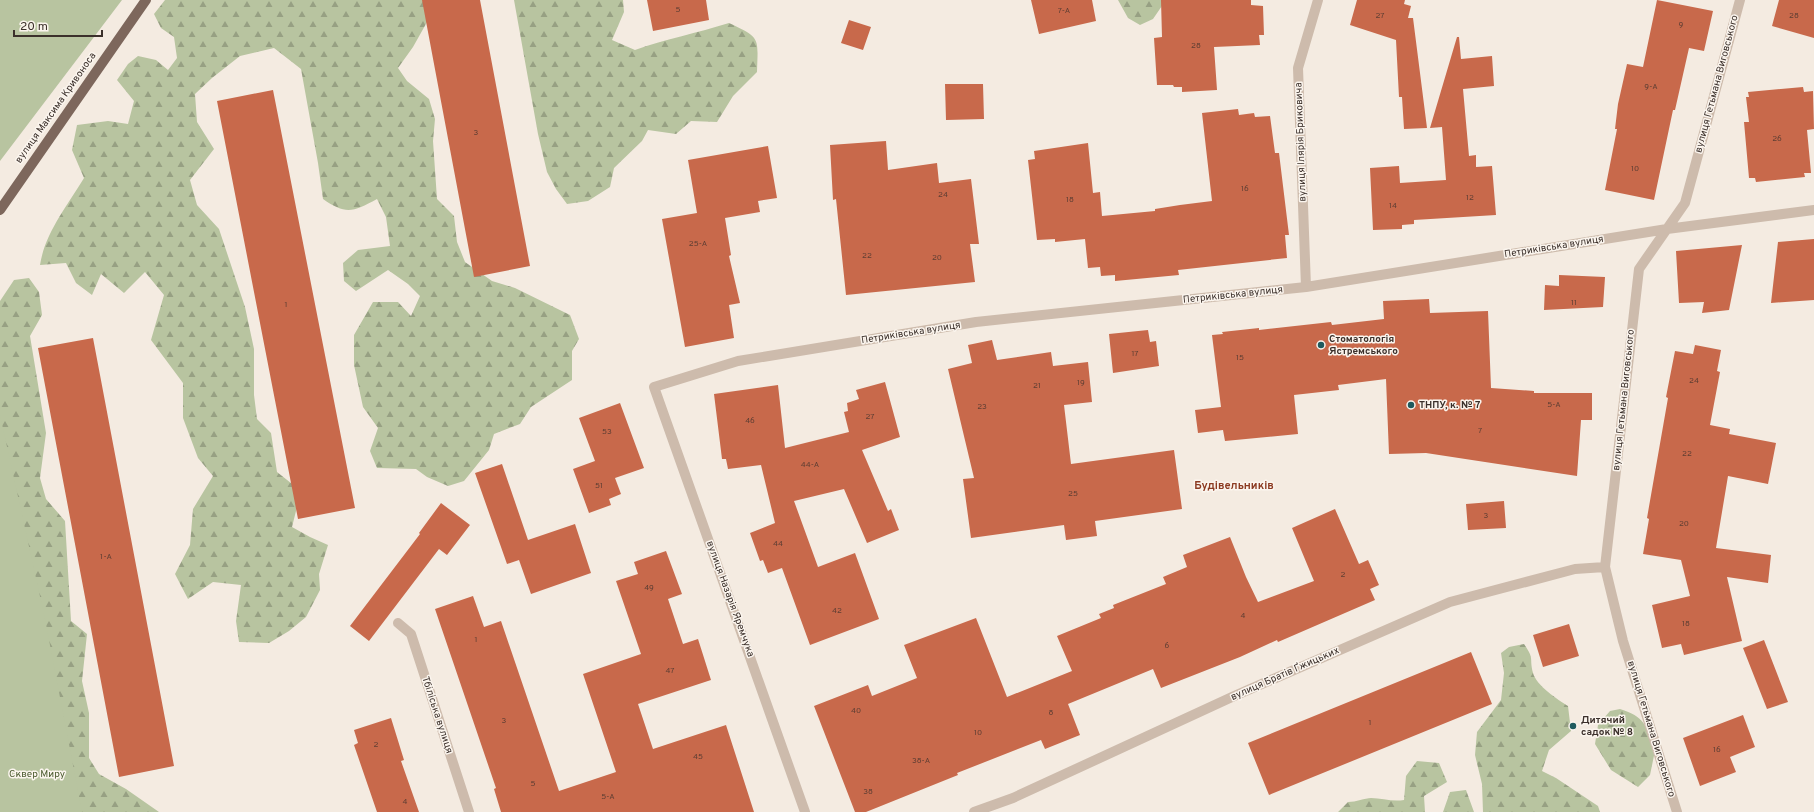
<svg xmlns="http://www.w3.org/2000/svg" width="1814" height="812" font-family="Overpass,sans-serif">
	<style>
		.forest { fill: url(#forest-firs) }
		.park { fill: #b8c4a0 }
		.building { fill: #c8694b }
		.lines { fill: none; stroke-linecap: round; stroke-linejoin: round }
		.street { stroke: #cdbbac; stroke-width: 10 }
		.primary { stroke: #7d675c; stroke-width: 10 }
		.poi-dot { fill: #1f5a5e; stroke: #fbf5ee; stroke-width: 1.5 }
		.labels { text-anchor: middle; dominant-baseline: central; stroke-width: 3; stroke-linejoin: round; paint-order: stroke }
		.number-label { font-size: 8px; fill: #5e3e33 }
		.street-label { font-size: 10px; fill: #3b302b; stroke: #fbf5ee }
		.poi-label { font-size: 10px; font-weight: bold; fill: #3b302b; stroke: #fbf5ee; text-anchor: start }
		.park-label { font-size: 10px; fill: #4a5a2e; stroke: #fbf5ee }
		.neighbourhood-label { font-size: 11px; font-weight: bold; fill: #8c3b22; stroke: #fbf5ee }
	</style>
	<defs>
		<pattern id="forest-firs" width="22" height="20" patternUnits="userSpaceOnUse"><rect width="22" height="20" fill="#b8c4a0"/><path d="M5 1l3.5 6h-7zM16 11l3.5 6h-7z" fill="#97a083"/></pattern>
	</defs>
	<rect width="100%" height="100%" fill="#f4ebe1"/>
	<path class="forest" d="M165,0h264l2,15 -18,32 -15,21 9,13 22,18 6,20 -2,22 4,58 17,17 3,26 8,20 27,19 23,7 55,27 9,24 -7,12v29l-41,27 -11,17 -26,10 -5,16 -25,31 -16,5 -21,-9 -11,-8 -39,-1 -7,-17 8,-23 -15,-21 -9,-42v-30l19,-33h25l13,14 9,-20 -12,-12 -20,-14 -32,21 -12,-10 -1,-18 15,-13 32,-4 -4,-29 -9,-18c-24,13 -31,16 -54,0l-5,-36 -17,-94 -27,-21 -34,8 -28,22 -17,16 2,28 17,27 -24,31 7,25 22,24 26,78 9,42v46l3,24 14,14 6,39 24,19 -9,36 18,10 18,8 -9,29 1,16 -14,27 -17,14 -20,12 -30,-1 -3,-21 5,-36 -28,-3 -25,17 -13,-25 15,-29 3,-36 20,-33 -15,-18 -15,-40v-35l-32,-43 13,-45 -19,-23 -21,21 -23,-19 -9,21 -16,-12 -10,-20 -26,2c5,-32 27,-59 44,-87l-12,-28 5,-25 31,-4 20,3 6,-23 -17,-21 11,-16 10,-8 18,4 12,10 9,-12 -3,-21 -13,-9 -7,-14z
		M514,0h109l1,12 -12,28 23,10c31,-11 62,-17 94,-27 32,15 29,14 28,49l-24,24 -16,26 -26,-1 -15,13 -28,-4 -6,11 -28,27 -4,19 -22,14 -21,3 -11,-15 -9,-17 -9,-38z
		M1118,0h48l-13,19 -13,6 -12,-7z
		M29,278l10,14 3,23 -12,21 16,97 -6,45 6,21 19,22 6,100 16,13 -5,47 7,32v45l10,16 27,15 33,23h-159v-511l14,-21z
		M1524,644c11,16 5,13 9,29 3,12 25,27 35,33l3,25 -22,19 -7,21 14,7 42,28 2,6h-117l-1,-28 -7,-29 2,-23 24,-32 3,-27 -3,-20 8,-6z
		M1620,709c25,8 24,15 36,37l-6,29 -12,12 -27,-17 -16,-26 3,-19 12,-14z
		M1417,761l22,2 8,19 -23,14 1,16h-87l10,-10c8,0 17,-4 23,-4 11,0 21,4 33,2l2,-24z
		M1466,790l8,22h-31l7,-20z"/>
	<path class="park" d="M0,0h122l-122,161z
		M0,415l45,204 37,193h-82z"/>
	<path class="building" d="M422,0h58l50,266 -56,11z
		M647,0h59l3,20 -56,11z
		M1031,0h61l4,21 -57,13z
		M1161,0h90v5l12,1 1,29h-5l1,10 -46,2 3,43 -35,2v-5h-8l-1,-2h-16l-3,-47 8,-1z
		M1357,0h48l-1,4 7,2 -3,12h5l14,110 -23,1 -2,-32h-3l-3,-57 -46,-15z
		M1657,0l56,11 -9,40 -15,-3 -14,62h-2l-19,90 -49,-10 12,-61h-2l3,-25 9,-40 16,3z
		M1779,0h35v38l-42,-12z
		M849,20l22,7 -8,23 -22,-7z
		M1457,37h2l2,22 31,-3 2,30 -31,3 6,67 7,-1v12l16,-1 4,49 -82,5v4l-12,1v4l-29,1 -3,-62 29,-2 1,17 46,-3 -4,-53 -12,1z
		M945,84h38l1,35 -38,1z
		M1803,87l1,5 9,-1 1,38 -7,1 4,43h-7l1,4 -49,5 -1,-4h-6l-5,-56h5l-3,-25h3l-1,-5z
		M273,90l82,418 -57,11 -81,-418z
		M1238,109l1,6 15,-2 1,4 15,-1 5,37h4l10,82h-4l2,23 -109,12 1,5 -64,6v-6l-14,1 -1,-9 -12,1 -3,-29 -30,3v-3l-18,1 -9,-80 7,-1 -1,-8 54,-8 5,50 7,-1 2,24 53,-5v-2l25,-4 32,-4 -10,-88z
		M886,141l2,29 49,-7 2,20 32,-4 8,65h-9l5,38 -129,13 -10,-96 -3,1 -3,-55z
		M768,146l9,52 -19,3 2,11 -35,6 6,37 -2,1 11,47 -11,2 5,33 -49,9 -23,-128 35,-6 -9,-53z
		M1814,239v61l-43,3 7,-61z
		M1742,245l-13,65 -27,3 2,-11 -25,1 -3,-52z
		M1559,275l46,2 -2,30 -59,3 1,-25 14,1z
		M1429,299l1,14 58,-2 3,77 43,3v2h58v27h-11l-4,56 -151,-23 -37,1 -3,-75 -48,6 1,5 -45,5 4,39 -73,7 -2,-11 -25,3 -3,-23 26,-3 -9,-72 11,-1 -1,-2 37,-4v2l72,-8 1,3 52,-6 -1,-18z
		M1148,330l2,12 6,-1 3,25 -46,7 -4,-39z
		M93,338l81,428 -55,11 -81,-429z
		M992,340l5,20 54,-8 2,14 35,-4 4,40 -28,3 7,59 103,-14 8,59 -87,12 2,15 -31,4 -2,-15 -93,13 -8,-59 11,-1 -26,-109 24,-6 -4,-18z
		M1695,345l26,5 -4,21 3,1 -10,53 20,4 -1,5 47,9 -8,41 -40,-8 -12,72 55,7 -3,28 -41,-6 15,64 -58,14 -3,-11 -19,4 -10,-43 38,-9 -9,-36 -38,-6 6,-35 -2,-1 21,-120 -2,-1 9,-46 18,3z
		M885,382l15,55 -38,13 26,61 3,-2 8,21 -32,13 -23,-54 -50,12 24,66 37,-14 24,66 -69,26 -28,-77 -14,5 -5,-13 -3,1 -10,-28 25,-10 -14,-58 -33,4 -2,-10h-4l-8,-65 64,-9 7,63 64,-16 -5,-20 4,-1 -1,-8 12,-4 -3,-9z
		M620,403l24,65 -29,10 6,16 -12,5 2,6 -22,8 -16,-44 22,-8 -16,-43z
		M502,464l26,76 47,-16 16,49 -60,21 -12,-34 -12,4 -32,-91z
		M1504,501l2,27 -38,2 -2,-26z
		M441,503l29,22 -23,30 -8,-6 -70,92 -19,-15 70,-92 -1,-1z
		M1335,509l24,55 9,-4 11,25 -9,4 5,11 -97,42 -1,-2 -37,17 -79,31 -8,-19 -85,35 12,31 -35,14 -4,-9 -84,33 1,2 -92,37h-11l-41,-106 54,-21 4,11 45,-18 -13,-33 72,-27 31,79 65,-26 -15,-35 44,-18 -2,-4 15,-6 -1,-3 53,-21 -3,-7 24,-10 -4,-12 47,-18 16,40 12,25 56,-21 -22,-53z
		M666,551l16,43 -14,5 15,45 15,-5 13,41 -73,24 15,45 73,-24 28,87h-253l-7,-23 2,-1 -61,-179 38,-13 11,31 17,-6 58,170 57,-19 -33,-98 58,-20 -25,-73 22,-7 -4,-12z
		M1569,624l10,32 -36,11 -10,-32z
		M1764,640l24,62 -21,7 -24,-61z
		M1471,652l21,52 -223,91 -21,-52z
		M1743,715l12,32 -25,10 6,15 -36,14 -17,-48z
		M391,718l13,42 -3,1 18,51h-42l-23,-67 4,-2 -4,-13z"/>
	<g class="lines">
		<path class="street" d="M1306,287l-8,-219 20,-68
			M398,623l13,11 58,178
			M805,812l-151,-425 84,-26 238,-39 330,-35 361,-58 147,-19
			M974,812l39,-14 219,-101 218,-95 125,-33 30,-2
			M1677,812l-54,-171 -18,-74 34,-298 46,-66 55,-203"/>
		<path class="primary" d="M0,210l146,-210"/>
	</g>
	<g class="poi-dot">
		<circle cx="1321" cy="345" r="4"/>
		<circle cx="1411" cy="405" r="4"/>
		<circle cx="1573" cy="726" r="4"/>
	</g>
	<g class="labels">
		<g class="number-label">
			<text x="678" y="10">5</text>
			<text x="1064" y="11">7-А</text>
			<text x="1380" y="16">27</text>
			<text x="1794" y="16">28</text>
			<text x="1681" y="25">9</text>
			<text x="1196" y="46">28</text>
			<text x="1651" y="87">9-А</text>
			<text x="476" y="133">3</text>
			<text x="1777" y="139">26</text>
			<text x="1635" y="169">10</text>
			<text x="1245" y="189">16</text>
			<text x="943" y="195">24</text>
			<text x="1470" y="198">12</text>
			<text x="1070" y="200">18</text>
			<text x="1393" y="206">14</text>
			<text x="698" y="244">25-А</text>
			<text x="867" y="256">22</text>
			<text x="937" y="258">20</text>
			<text x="1574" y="303">11</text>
			<text x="286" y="305">1</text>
			<text x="1135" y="354">17</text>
			<text x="1240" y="358">15</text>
			<text x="1694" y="381">24</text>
			<text x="1081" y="383">19</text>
			<text x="1037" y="386">21</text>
			<text x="1554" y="405">5-А</text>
			<text x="982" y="407">23</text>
			<text x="870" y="417">27</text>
			<text x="750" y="421">46</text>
			<text x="1480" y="431">7</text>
			<text x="607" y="432">53</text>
			<text x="1687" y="454">22</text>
			<text x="810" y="465">44-А</text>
			<text x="599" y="486">51</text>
			<text x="1073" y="494">25</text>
			<text x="1486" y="516">3</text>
			<text x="1684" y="524">20</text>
			<text x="778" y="544">44</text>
			<text x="106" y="557">1-А</text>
			<text x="1343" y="575">2</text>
			<text x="649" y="588">49</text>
			<text x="837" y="611">42</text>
			<text x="1243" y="616">4</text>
			<text x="1686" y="624">18</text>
			<text x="476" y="640">1</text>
			<text x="1167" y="646">6</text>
			<text x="670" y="671">47</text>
			<text x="856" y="711">40</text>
			<text x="1051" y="713">8</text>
			<text x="504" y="721">3</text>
			<text x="1370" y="723">1</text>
			<text x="978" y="733">10</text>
			<text x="376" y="745">2</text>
			<text x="1717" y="750">16</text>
			<text x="698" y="757">45</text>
			<text x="921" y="761">38-А</text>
			<text x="533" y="784">5</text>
			<text x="868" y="792">38</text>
			<text x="608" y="797">5-А</text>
			<text x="405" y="802">4</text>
		</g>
		<g class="street-label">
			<text transform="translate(1717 84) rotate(-75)">вулиця Гетьмана Виговського</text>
			<text transform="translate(56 108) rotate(-55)">вулиця Максима Кривоноса</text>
			<text transform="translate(1301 142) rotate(-92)">вулиця Ілярія Бриковича</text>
			<text transform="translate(1554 247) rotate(-9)">Петриківська вулиця</text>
			<text transform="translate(1233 295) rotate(-6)">Петриківська вулиця</text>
			<text transform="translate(911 333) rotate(-9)">Петриківська вулиця</text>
			<text transform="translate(1624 400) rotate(-84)">вулиця Гетьмана Виговського</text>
			<text transform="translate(730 599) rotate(70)">вулиця Назарія Яремчука</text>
			<text transform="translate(1285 674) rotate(-24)">вулиця Братів Ґжицьких</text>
			<text transform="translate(437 715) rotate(72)">Тбіліська вулиця</text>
			<text transform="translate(1651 729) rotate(73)">вулиця Гетьмана Виговського</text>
		</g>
		<g class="poi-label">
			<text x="1329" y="339">Стоматологія<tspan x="1329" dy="12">Ястремського</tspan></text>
			<text x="1419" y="405">ТНПУ, к. № 7</text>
			<text x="1581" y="720">Дитячий<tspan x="1581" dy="12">садок № 8</tspan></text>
		</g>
		<g class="park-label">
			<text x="37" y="774">Сквер Миру</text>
		</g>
		<g class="neighbourhood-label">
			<text x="1234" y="486">Будівельників</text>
		</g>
	</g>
	<path d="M14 30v6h88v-6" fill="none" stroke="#3b302b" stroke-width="2"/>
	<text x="20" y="30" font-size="12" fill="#3b302b" stroke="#fbf5ee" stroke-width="3" paint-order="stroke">20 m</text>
</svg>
